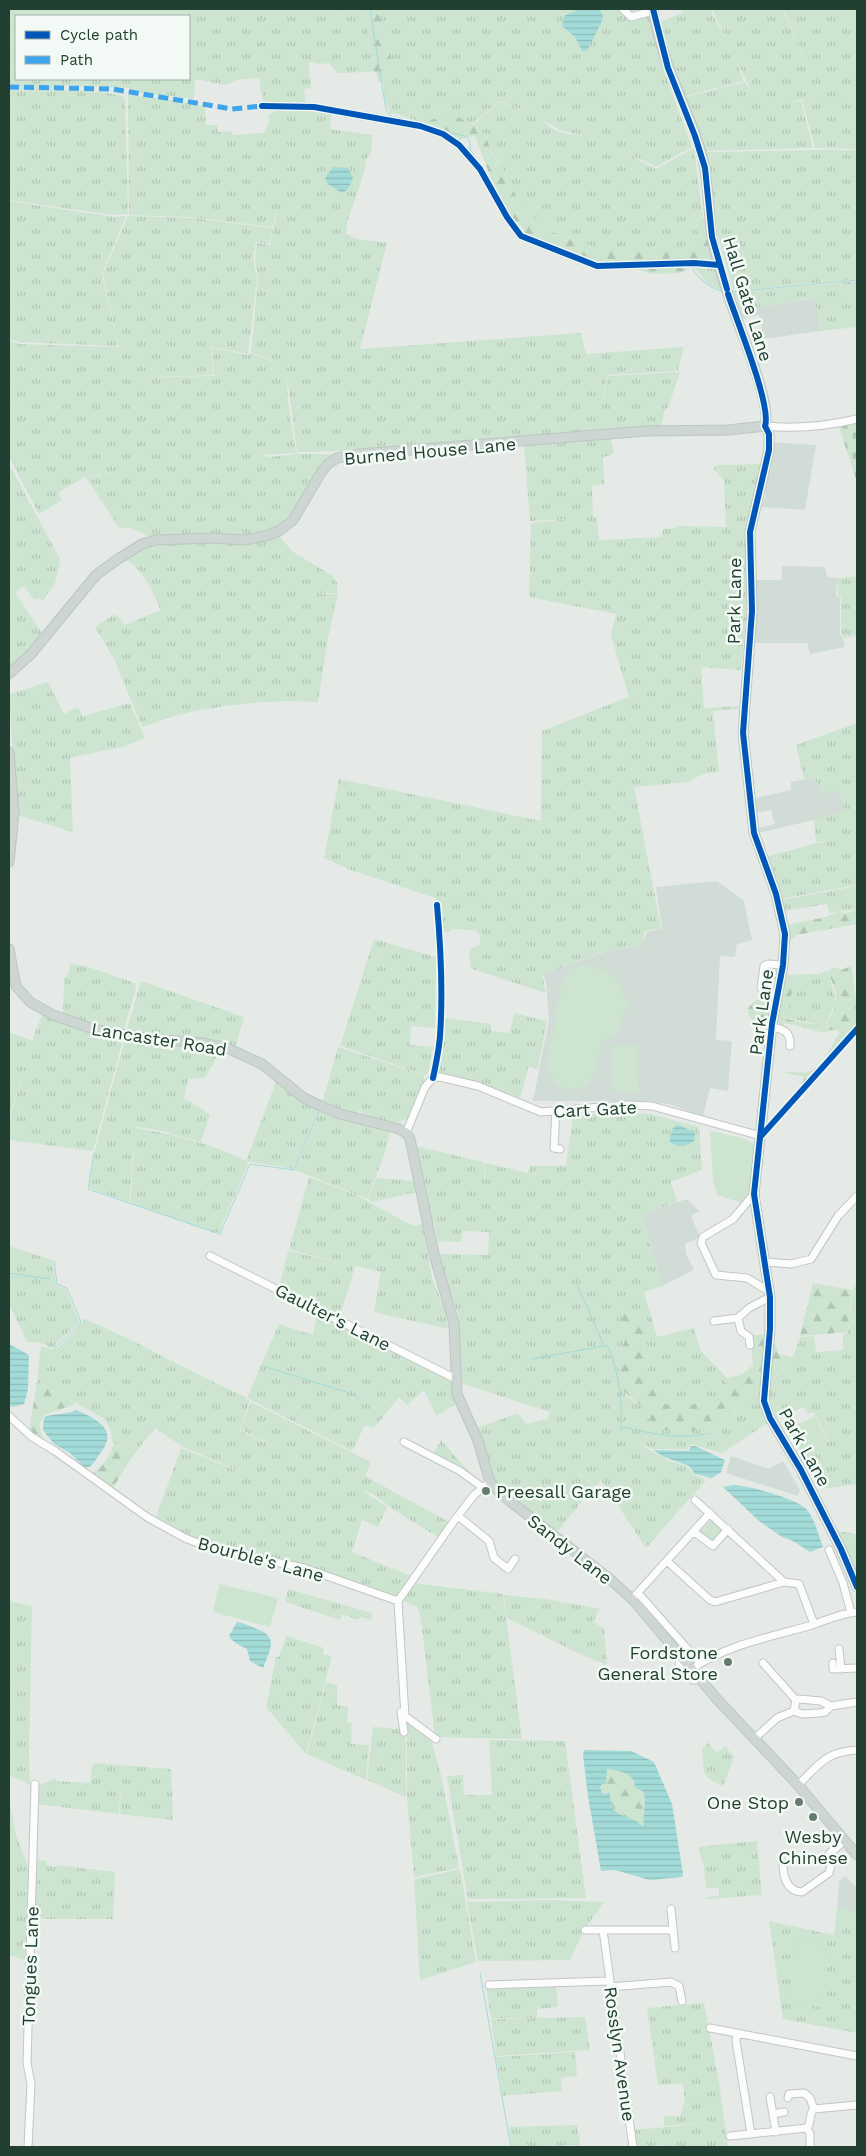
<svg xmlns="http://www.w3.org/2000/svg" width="866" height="2156" font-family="'Work Sans',sans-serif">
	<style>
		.built { fill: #d2dcd6 }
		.grass { fill: url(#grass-tufts); fill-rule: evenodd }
		.forest { fill: url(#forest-firs) }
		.cemetery { fill: url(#cemetery-stones) }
		.garden { fill: #cde4d0 }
		.water { fill: url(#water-rules); fill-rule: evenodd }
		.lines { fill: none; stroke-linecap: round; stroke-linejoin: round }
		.stream { stroke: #a3dbd8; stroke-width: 1 }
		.minor-casing { stroke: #c2c7c4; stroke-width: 9 }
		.major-casing { stroke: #bcc7c2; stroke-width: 11 }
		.minor { stroke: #fbfcfb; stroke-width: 7 }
		.major { stroke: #cdd6d2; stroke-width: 9 }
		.quiet { stroke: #3ea4eb; stroke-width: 5; stroke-dasharray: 10 5; stroke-linecap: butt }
		.cycleway-casing { stroke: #f3f9f5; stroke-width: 9 }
		.cycleway { stroke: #0057b8; stroke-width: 6 }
		.poi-dot { fill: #667c71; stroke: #f3f9f5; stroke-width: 2 }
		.labels { text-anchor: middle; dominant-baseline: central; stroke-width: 5; stroke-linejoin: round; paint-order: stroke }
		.street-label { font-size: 18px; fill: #214032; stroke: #f3f9f5 }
		.poi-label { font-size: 18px; fill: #214032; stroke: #f3f9f5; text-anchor: end }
	</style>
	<defs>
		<pattern id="grass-tufts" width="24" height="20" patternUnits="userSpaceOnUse" patternTransform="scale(1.25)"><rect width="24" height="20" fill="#cde4d0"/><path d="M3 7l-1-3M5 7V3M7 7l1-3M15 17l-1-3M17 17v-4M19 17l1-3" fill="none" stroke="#b0c5b3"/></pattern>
		<pattern id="forest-firs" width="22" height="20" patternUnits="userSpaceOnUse" patternTransform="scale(1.25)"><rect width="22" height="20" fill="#cde4d0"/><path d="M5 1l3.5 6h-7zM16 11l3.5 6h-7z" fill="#b0c5b3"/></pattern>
		<pattern id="cemetery-stones" width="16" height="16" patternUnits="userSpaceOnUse" patternTransform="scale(1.25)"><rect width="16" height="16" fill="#cde4d0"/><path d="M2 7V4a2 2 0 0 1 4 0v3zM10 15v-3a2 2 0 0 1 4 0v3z" fill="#b0c5b3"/></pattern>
		<pattern id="water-rules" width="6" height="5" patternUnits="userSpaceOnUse" patternTransform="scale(1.25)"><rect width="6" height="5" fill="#a3dbd8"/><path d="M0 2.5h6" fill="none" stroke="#8cbdba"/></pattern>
	</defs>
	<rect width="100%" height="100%" fill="#e5eae7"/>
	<path class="built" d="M750,296l3,12 63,-10 4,33 -71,10 -1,-2 9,-2v-6l5,-1 -3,-15 -19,5 -8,-21z
		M771,442l45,3 -11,65 -44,-3 5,-12 -2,-8z
		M782,566l43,1 2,10 10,1 -1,17 4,3v36l3,5 2,8 -35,7 -3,-11h-56l5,-63h26z
		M815,777l2,7 23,6 4,23 -86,20v-5l17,-4 -4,-14 -15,3 -4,-14 39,-9v-8z
		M717,881l27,20 8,39 -15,4 -2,13 -15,-1 -4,84 16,1 -4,50 -18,-3 -7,28 -34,-12 -22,-3h-114l16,-81 -3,-38 -3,-8 64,-23 34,-6 6,-13 15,-4 -6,-41z
		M687,1199l12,12 -8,5 9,21 -15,7 1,10 8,16 -32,16 -20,-72z
		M731,1456l38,13 14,-8 17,29 -2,6 -72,-23z
		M845,1876l12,12v25l-20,-6 2,-26z"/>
	<path class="grass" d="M9,9h327l-2,3 4,4 11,-3h15l8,43 -2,16 -32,1 -9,-10 -9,1 -11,-2 2,26 -7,1 2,15 -43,-3 -4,-23 -23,2 -10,5 -31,-6 -1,20 -64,-8v-3l-75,-3 -3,5 -43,-1zM16,16h173v63h-173z
		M372,9h251l28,3 6,40 35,95 -36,20 -51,-25 -16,-6 -27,-5 -18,-10c11,15 28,12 44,15 23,6 46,22 68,33l38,-21 9,69 -6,4 -1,20 -17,6 -5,-3c-20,2 -40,6 -61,6 -25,0 -78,-21 -92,-42 -6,-9 -10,-21 -15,-32 -7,-16 -17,-21 -19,-40l-14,-11 27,-23 32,12 -32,-13c-9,7 -18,16 -27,22 -25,16 -57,-6 -83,-10l-4,-9z
		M685,9h25l21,40 -19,-40h70l39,86 -38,-86h74v140l-42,-1 -13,-48 9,-3 -22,6 12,-2 12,47 -108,3 -20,-54 60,-15 18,28 -11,-17 -18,-38 10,26 -59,15 -27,-73 22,-9z
		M9,90c20,1 105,-2 116,8l3,116 -16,1 -103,-15z
		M128,95l51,6 26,6 1,18h11l1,7 13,-1 1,4 31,-2 6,-10 -1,-8 10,-6h36l17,4 -1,16 42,6 -1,18 -5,6 -1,11 -18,53 -1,11 12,5 29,4 -27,106 221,-16 5,21 98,-7 -6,24 -71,4 -8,38 9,-37 72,-4 -12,36 -3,1 -4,19 -245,16 -77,7 -42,1 -10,-75 1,25 8,51 -34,2 7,2 28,-3h37l-15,13 -21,40 -25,23 -25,7h-98l-21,-10 -9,2 -34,-51 46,-10 -49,10 -25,15 4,7 -23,14 -30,-57v-117l10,4 99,3 7,31 -22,-104 25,-58 65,2 80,10 -4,16 -13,-2 -3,16 4,21 -9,75 -37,-7 2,28 -83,3 84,-2 -2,-28 36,7 3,-2 36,14 -36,-15 7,-74 -3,-20 2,-15 13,2 8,-39 -6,21 -82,-10 -61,-2z
		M814,150h43v129l-114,11 -10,-1 -16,-58 -7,-62 -4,-17z
		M9,201l105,16 12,-1 -24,58 16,72 -99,-4 -10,-3z
		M693,266l23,2 5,22 -13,-6z
		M857,281v46l-37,4 -5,-33 -63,10 -2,-12 -18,3 -2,-6z
		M611,438l3,14 -2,3 -9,2 1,27 -12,2 1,31 4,1 2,22 63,-3 1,-8 13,-1 1,-2 49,1 -2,-46 -11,-13 5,-3 45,-1 -15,68 -2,84 -5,54 -40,-3 3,41 35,-2v3l-26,2 6,61 -17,2 -13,8 -55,5 27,141 -16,3 -4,14 -36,6 -63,24 4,18 -74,-24 -3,-10 1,-10 9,-4 2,-9 -6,-6h-10v-1h-14l-1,3h-12l1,-28 -4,-6 -84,-28 -27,-12 15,-79 202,42 1,-90 87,-34 -18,-62 5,-21 -87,-17 2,-74 39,-4 -40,2 -6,-75z
		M9,464l51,95 -4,22 -13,20 -4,-3 -5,2 -10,-14 -9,6 29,44 -14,16 -21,16z
		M277,534l16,18 40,24 4,7v10l-34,1h35l-10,44 -10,64c-41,-3 -91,2 -132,11 -15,3 -30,9 -44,14l-29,-71 17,-5 -18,5 -17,-29 20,-13 10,11 36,-15c-7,-15 -20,-48 -39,-50l29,-17z
		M857,577v58l-13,3 -3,-4v-36l-3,-3 -1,-17z
		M48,682l16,32 14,-7 5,9 47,-13 15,35 -19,8 -56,12 3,74 -56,-17 -8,-121z
		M857,723v120l-7,-7 7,8v41l-76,14 -16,-42 67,-18 -16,3 -2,-23 30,-7 -4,-22 -20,4 -5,-17 -11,2 -8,-34z
		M857,886v23l-28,4 -2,-9 -43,7 -2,-11z
		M374,939l62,18 -1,71 -24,-2 -1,19 23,2 -4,24 -3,4 -86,-29z
		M70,964l15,2 50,17 1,6 -13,43 -20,-3 -40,-13 1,-38 5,-5z
		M828,971l8,30 -10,21 -10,2 -29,-6 -1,-2 8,-36 -2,-3h-9l1,-2 35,-1z
		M141,981l103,36 -9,31 -109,-16z
		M514,1013l33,8 -9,48 -9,-3 -9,32 -41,-16 -45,-10 6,-55 50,7 2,7 18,2z
		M42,1015l52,19 29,5 -30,112 -84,-11v-17l21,-76 -21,72v-87l23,9z
		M125,1039l94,10 -5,14 -10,15 -16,1 -4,20 9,4 17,12 -9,27 -43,-12 -22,-3 -7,75 -40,-14 6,-38z
		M338,1047l86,28 -1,10 -14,33 -16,6 -30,-8 -2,-5h-3v4l-36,-11z
		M277,1079l41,30 -24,60 -48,-8 2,3 -29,68 -4,1 -85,-30 6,-75c37,6 77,16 110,33z
		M320,1109l70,21 -4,20 -19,49 -72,-29z
		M630,1113l20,1 49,13 3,43 -31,12 6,20 -35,12 20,72 -18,6 13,45 37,-9 7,23 26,27 -8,13v8l-33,7 -23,-2 -13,-21 -6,-43 -13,-27 -10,-3 4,27v58l16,11 4,9 11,10 69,-5 9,-6 6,-14 12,-8 10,-3 7,33 -47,31 -31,-9 -3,5h-36l-20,-9 35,20 19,6 9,9 11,5 -60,68 -45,-68 -6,7 -53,-47 52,47 -38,46 -51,-40 -10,-12 -21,-52 44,-16 13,18 -5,-7 21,-5 3,-7 -90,-29 -2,-68 -9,-26 -9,-35 48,1 1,-23 -26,-1 -2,11 -24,-1 -2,-17 -5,-2 -15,-76 69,16 2,27 -1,-26 43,10 2,-7h36l7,-51z
		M309,1177l51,20 49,27 7,2 6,-3 10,54 14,37 2,15 -74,-17 7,-40 -92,-22z
		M376,1178l39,3 2,11 -44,10 -5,-3z
		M9,1246l43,14 4,25 10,4 13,33 -26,25 -17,-5h-9l-18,-38z
		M288,1251l67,15 -16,54 -60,-32z
		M857,1284v200l-34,5 -21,-36 26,-12 -14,-29 -7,2 -3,-7 -27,12 -11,-30 27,-32 7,-20 14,-1 2,16 27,-2v-16l5,-1 5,-44z
		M317,1313l134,66 5,25 -20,12 -12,-26 -17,15 -8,-8 -25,31 -9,-3 -13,26 -105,-53 32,-74 34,11z
		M85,1319c55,23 106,54 161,78l-1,2 5,2 -11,29 48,23 -47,-24 11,-27 120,60 -6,14 84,46 -11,15 -44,-27 -21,-16 -10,-3 24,16 -9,20 -16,-7 -10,32 59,24 -13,20 -95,-30 -86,-17 -52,-23 -9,-9 25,-69 91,37 -89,-38 -28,-19 -23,29 -20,-15 -1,-12 -8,-12 -66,-36 4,-36 11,3 6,-1z
		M441,1440l29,33 -1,2 -35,-22z
		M710,1521l4,2 8,8 -10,12 -13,-11z
		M836,1531l21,3v46z
		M413,1583l90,11 19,145 -87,-2 -15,-124 -3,-6 -17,-8z
		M288,1589l84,24 -1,7 -10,-3 -2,3 -17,-6 -2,6 -55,-18z
		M504,1595l41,4 55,10 -7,13 11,6 3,37 -25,-10 -75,-37z
		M9,1601l23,5 -3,149 1,30 -21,-10z
		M286,1636l38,12 -1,6 9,2 -26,98 -40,-47 10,-50h3z
		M326,1682l11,3v20l11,2 -1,16h5l-1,21 18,1 -3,35 -59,-26z
		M403,1718l28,22 10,35 18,93 -45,9 -7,-79v-58z
		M373,1727l27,2v5h4l2,11v52l-39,-17z
		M489,1740l76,1 21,157 -118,1 -21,-123 16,-1 1,20h28z
		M708,1743l9,10 8,-7 9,11 -11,29c-26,-11 -17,-14 -21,-38z
		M93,1763l78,6 2,51 -53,-6 1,-36 -2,36 -83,-10 1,-18 19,-8v3l34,2z
		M9,1800l7,35 13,34 -4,91 -16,-5z
		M757,1841l5,54 -55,4v-2l12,-1v-8h-13l-2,-21 -6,-20z
		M38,1860l9,1v4l8,2 1,-2 59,7 -2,47h-80l1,-53z
		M460,1869l16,93 -56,18 -6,-101z
		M549,1900l55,2 -20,28 -14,30 -92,1 -11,-59z
		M837,1907l20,6v120l-74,-14 -14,-98 65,14z
		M556,1986l2,21 -21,2v9h-46l-5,-30z
		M704,2003l15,79 9,65h-65v-2l-27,2 -2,-17 76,-7 -46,3v-10h17l2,-11 2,-2 -2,-19 11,-1 -36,2 -11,-77z
		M585,2017l5,33 -94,6 -5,-37z
		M575,2052l2,24 -16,2 1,13 -59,5 -7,-39z
		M577,2125l3,20 -68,2 -3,-20z"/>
	<path class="forest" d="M336,9h44c0,19 12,38 12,58 0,5 -4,10 -5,15h-9l-1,-8 -3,-3 -4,1 2,-16 -8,-43 -26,3 -4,-4z
		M441,116l9,3 5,-3 21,10 10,9 5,18 12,17 19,38 27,23 40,14 22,5 9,-3 17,1 2,-4 14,3 21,-3 5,3 17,-6 1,-20 6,-4 11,44 -13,5 -9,1 -12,6 -29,1 -20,-7h-24l-80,-28c-4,-11 -5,-16 -17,-18 -14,-28 -24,-56 -35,-85l-13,3 -2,4 -23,-13 -8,-9z
		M857,909v15l-60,11 -9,7 -1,-17 39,-8 11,-5 11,1z
		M850,966l2,1c0,19 9,47 5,65 -2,9 -10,11 -15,16 -13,15 -24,30 -39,43l-5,-1 7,-13 -21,-4c8,-3 16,1 24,-1 16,-4 23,-28 32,-40l-2,-2h-8l-5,3 -40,-10 -3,5 -8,-4 10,-47h8l2,3 -7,39 24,5 16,-2c12,-21 12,-27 1,-49l5,-6 9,3z
		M774,996l-6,34c-9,-3 -20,-9 -20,-21 5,-10 15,-12 26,-13z
		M813,1283l39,7 -4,42 -48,4z
		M627,1302l12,25 8,6 -3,7 6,43 13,21 23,2 32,-7 1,-8 8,-13 14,-3 12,-10 -2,-30h16l-5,54c-8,2 -14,6 -20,11 -7,5 -4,15 -20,21 -25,11 -57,20 -77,-6 -2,-3 -2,-7 -5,-10 -11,-12 -15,-6 -20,-26 -1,-6 -3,-17 -2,-23 1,-6 7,-10 7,-18 0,-11 -5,-22 -4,-34z
		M772,1339l5,9 1,6 15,3 -23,26z
		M37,1382l39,22 -32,11c-7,11 -4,17 2,28l-17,-12z
		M114,1444l18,13 -21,34 -23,-17c14,-3 21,-18 26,-30z
		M606,1769c13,2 28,3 29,19l8,3 2,9 -2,27 4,10 -3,8 -4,-9 3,-9c-17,-13 -32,-8 -34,-34h-7l-2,-6 5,-9z"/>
	<path class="cemetery" d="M857,422v60l-18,-55z"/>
	<path class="garden" d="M587,965c14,2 30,9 35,23 2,7 1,12 7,18 -13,13 -2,27 -28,36 -5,26 -3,47 -35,48 -10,-5 -18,-13 -19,-25l15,-83 9,-13z
		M637,1045l1,47h-25l-1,-46z
		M710,1131l33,7 11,6 -2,45 -10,14 -25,-8 -4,-15z
		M815,1416l12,25 -25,12 -13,-24z
		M219,1584l59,14 -8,29 -57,-15z
		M797,1941l33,5 -10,61 -33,-5z"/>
	<path class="water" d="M580,9h18l4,4 1,6 -16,32h-5l-6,-13 -14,-12 2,-10z
		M333,167l15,1 5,10 -5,11 -6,4 -14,-9 -3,-6z
		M678,1125l14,6 3,3 -1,7c-8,6 -16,6 -24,1v-6l3,-8z
		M9,1344l20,11 -1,34 -4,15 -12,3 -3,-3z
		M76,1410c19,8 43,19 25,42 -4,5 -6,11 -12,15l-4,1 -15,-15 -16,-9 -11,-14 1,-13c12,-4 22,-2 32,-7z
		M691,1446h4l30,14 -4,12 -9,6 -17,-4 -6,-8 -25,-9 -11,-7 36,1z
		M733,1485c14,0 66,14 74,25 9,11 11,25 16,37l-13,5 -17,-11 -11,-4 -23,-16 -36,-34z
		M237,1622c7,1 13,4 20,7 22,8 13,21 6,39l-13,-7 -3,-12c-7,-4 -13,-5 -18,-13z
		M584,1750l47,1 23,11 18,42 11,70 -1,3 -32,3 -35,-10 -14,1 -13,-75 -5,-41zM607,1769c12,2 28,3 28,19l8,3 2,9 -2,27c-12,-16 -34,-4 -33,-35l-4,2 -4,-1 -2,-6 2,-3h4z"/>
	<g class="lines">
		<path class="stream" d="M367,9h3l16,101 5,6 28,6
			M446,132l19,4 5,5v8l10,15
			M484,170l12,20
			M508,211l4,7
			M519,227l5,7
			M540,240l59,23
			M638,261l42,-2 8,1
			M691,266c7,13 17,21 31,25
			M731,292l126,-12
			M94,1153l-6,36 132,45 30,-70 44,6 25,-60
			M9,1273l41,6
			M577,1284l27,62h4c11,27 15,56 13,85
			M48,1346l8,1 25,-25 -14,-34 -10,-4 -3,-23
			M531,1359l73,-13
			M263,1366l80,25 12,4 3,4
			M622,1427c28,6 59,14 88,6
			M480,1973l31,174"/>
		<defs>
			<path id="minor" d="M623,9l8,8 22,-6
				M262,106l52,1 106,19 23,8 16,11 21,24 27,48 14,19 76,30 97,-3 25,2
				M765,426c31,3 62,0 92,-7
				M778,994l-12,-2 -5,-4 3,-22 4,-2 15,1
				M771,1027c13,2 20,5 19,19
				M556,1110l-2,38 6,1
				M406,1133l19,-46 8,-9 7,-1 38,9 63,26 85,-7 26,1 109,30
				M754,1194l-21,25 -30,18 -2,6 15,32 31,3 23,14
				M210,1256l246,123
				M766,1262l25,2 20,-5 27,-43 19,-20
				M738,1318l3,13 8,6 1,8
				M714,1321l24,-3 11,-10 21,-11
				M9,1416l23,21 23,14 92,66 38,21 28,11 91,19 94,33
				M404,1442l56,29 22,16
				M695,1500l89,82 15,2 15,40
				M458,1516l31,25 5,17 14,11 7,-10
				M694,1532l19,14 15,-17
				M829,1550l14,33 8,30
				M667,1561l43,39 5,2 69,-20
				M638,1593l62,70
				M632,1599l78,-86
				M839,1649l2,20
				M682,1657l-3,7 14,16h7
				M763,1663l33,37
				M833,1663v6l24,-1
				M692,1669c32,-23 80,-33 117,-43 18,-6 29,-12 48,-14
				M794,1711l2,-11 3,-1 22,2 10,5
				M401,1712l3,20
				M436,1739l-31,-23 -7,-115 56,-80 20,-26 16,-13
				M754,1739l23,-21 17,-7 8,3 17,-1 6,-1 6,-6 26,-4
				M798,1785c22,-21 27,-33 59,-35
				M783,1863c0,13 3,28 19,29l27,-19 2,-8 -2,-11 16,-14
				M671,1909l4,39
				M585,1930h88
				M603,1930l30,217
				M489,1985l120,-4
				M610,1987l61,-5 8,4 3,15
				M710,2028l147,28
				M737,2033l-1,8 15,93
				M770,2097l6,35
				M788,2098l1,-4 15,-1 6,5 4,11
				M773,2114l11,-2
				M730,2136l77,-8
				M28,2147l3,-63 -4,-21 8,-279
				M810,2147v-13l-3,-6c5,-6 1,-13 7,-19l43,-4"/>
			<path id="major" d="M653,9c7,51 33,94 48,143 8,28 7,57 11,86 5,27 15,54 24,79 8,21 36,91 29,109
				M765,426l4,8v16l-19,82 2,79 -9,122 11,100 22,61 9,40 -2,31 -11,59 -18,170 16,103v32l-6,72 6,17 31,52 40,79 16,38
				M9,674l22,-20 65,-79 22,-16 24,-15 14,-4 56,-2 32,2 22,-4 13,-5 14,-11 29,-49 6,-7 9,-6 22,-4 287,-23 82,-1 37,-4
				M9,752l5,61 -5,49
				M9,949l7,37 14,16 23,13 43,15 56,9 52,4 23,5 35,16 42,34 17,8 19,8 59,15 7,4 4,6 24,115 20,70 3,70 21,47 12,41 12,13 108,84 24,22 82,97 82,87 59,70"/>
		</defs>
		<use href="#minor" class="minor-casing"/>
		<use href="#major" class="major-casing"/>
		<use href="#minor" class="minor"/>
		<use href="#major" class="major"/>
		<path class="quiet" d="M9,87l103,2 120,20 30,-3"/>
		<defs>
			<path id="cycleway" d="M653,9l15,59 27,68 10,32 7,69 15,52
				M262,106l52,1 106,19 23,8 16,11 21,24 27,48 14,19 76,30 97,-3 25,2
				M728,294c8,25 44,112 37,132l4,8v16l-19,82 2,79 -9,122 11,100 22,61 9,40 -2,31 -11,59 -18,170 16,103v32l-6,72 6,17 31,52 40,79 16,38
				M433,1078c3,-14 6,-28 7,-42 3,-43 1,-87 -3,-131
				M761,1136l96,-107"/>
		</defs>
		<use href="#cycleway" class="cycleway-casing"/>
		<use href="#cycleway" class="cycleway"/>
	</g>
	<g class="poi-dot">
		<circle cx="486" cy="1491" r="5"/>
		<circle cx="728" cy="1662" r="5"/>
		<circle cx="799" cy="1802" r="5"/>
		<circle cx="813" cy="1817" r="5"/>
	</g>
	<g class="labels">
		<g class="street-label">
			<text transform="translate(748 299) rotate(73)">Hall Gate Lane</text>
			<text transform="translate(430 451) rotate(-5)">Burned House Lane</text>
			<text transform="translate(734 601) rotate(-89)">Park Lane</text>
			<text transform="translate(761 1012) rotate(-82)">Park Lane</text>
			<text transform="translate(159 1039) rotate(9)">Lancaster Road</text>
			<text transform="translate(595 1109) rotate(-3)">Cart Gate</text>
			<text transform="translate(333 1317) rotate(27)">Gaulter's Lane</text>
			<text transform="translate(805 1447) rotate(61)">Park Lane</text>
			<text transform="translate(570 1549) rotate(38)">Sandy Lane</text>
			<text transform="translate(261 1559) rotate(15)">Bourble's Lane</text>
			<text transform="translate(30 1966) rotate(-88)">Tongues Lane</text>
			<text transform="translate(620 2054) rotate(82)">Rosslyn Avenue</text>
		</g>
		<g class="poi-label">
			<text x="496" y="1491" text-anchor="start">Preesall Garage</text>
			<text x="718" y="1652">Fordstone<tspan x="718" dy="21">General Store</tspan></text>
			<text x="789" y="1802">One Stop</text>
			<text x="813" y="1836" text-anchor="middle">Wesby<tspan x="813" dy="21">Chinese</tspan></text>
		</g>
	</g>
	<rect width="866" height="2156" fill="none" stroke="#214032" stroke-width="20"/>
	<rect x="15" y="15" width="175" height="65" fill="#f3f9f5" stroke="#9fafa7"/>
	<rect x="25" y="31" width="25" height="8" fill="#0057b8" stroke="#9fafa7"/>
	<text x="60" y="40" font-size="15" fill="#214032">Cycle path</text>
	<rect x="25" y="56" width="25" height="8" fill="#3ea4eb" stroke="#9fafa7"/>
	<text x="60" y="65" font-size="15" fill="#214032">Path</text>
</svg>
